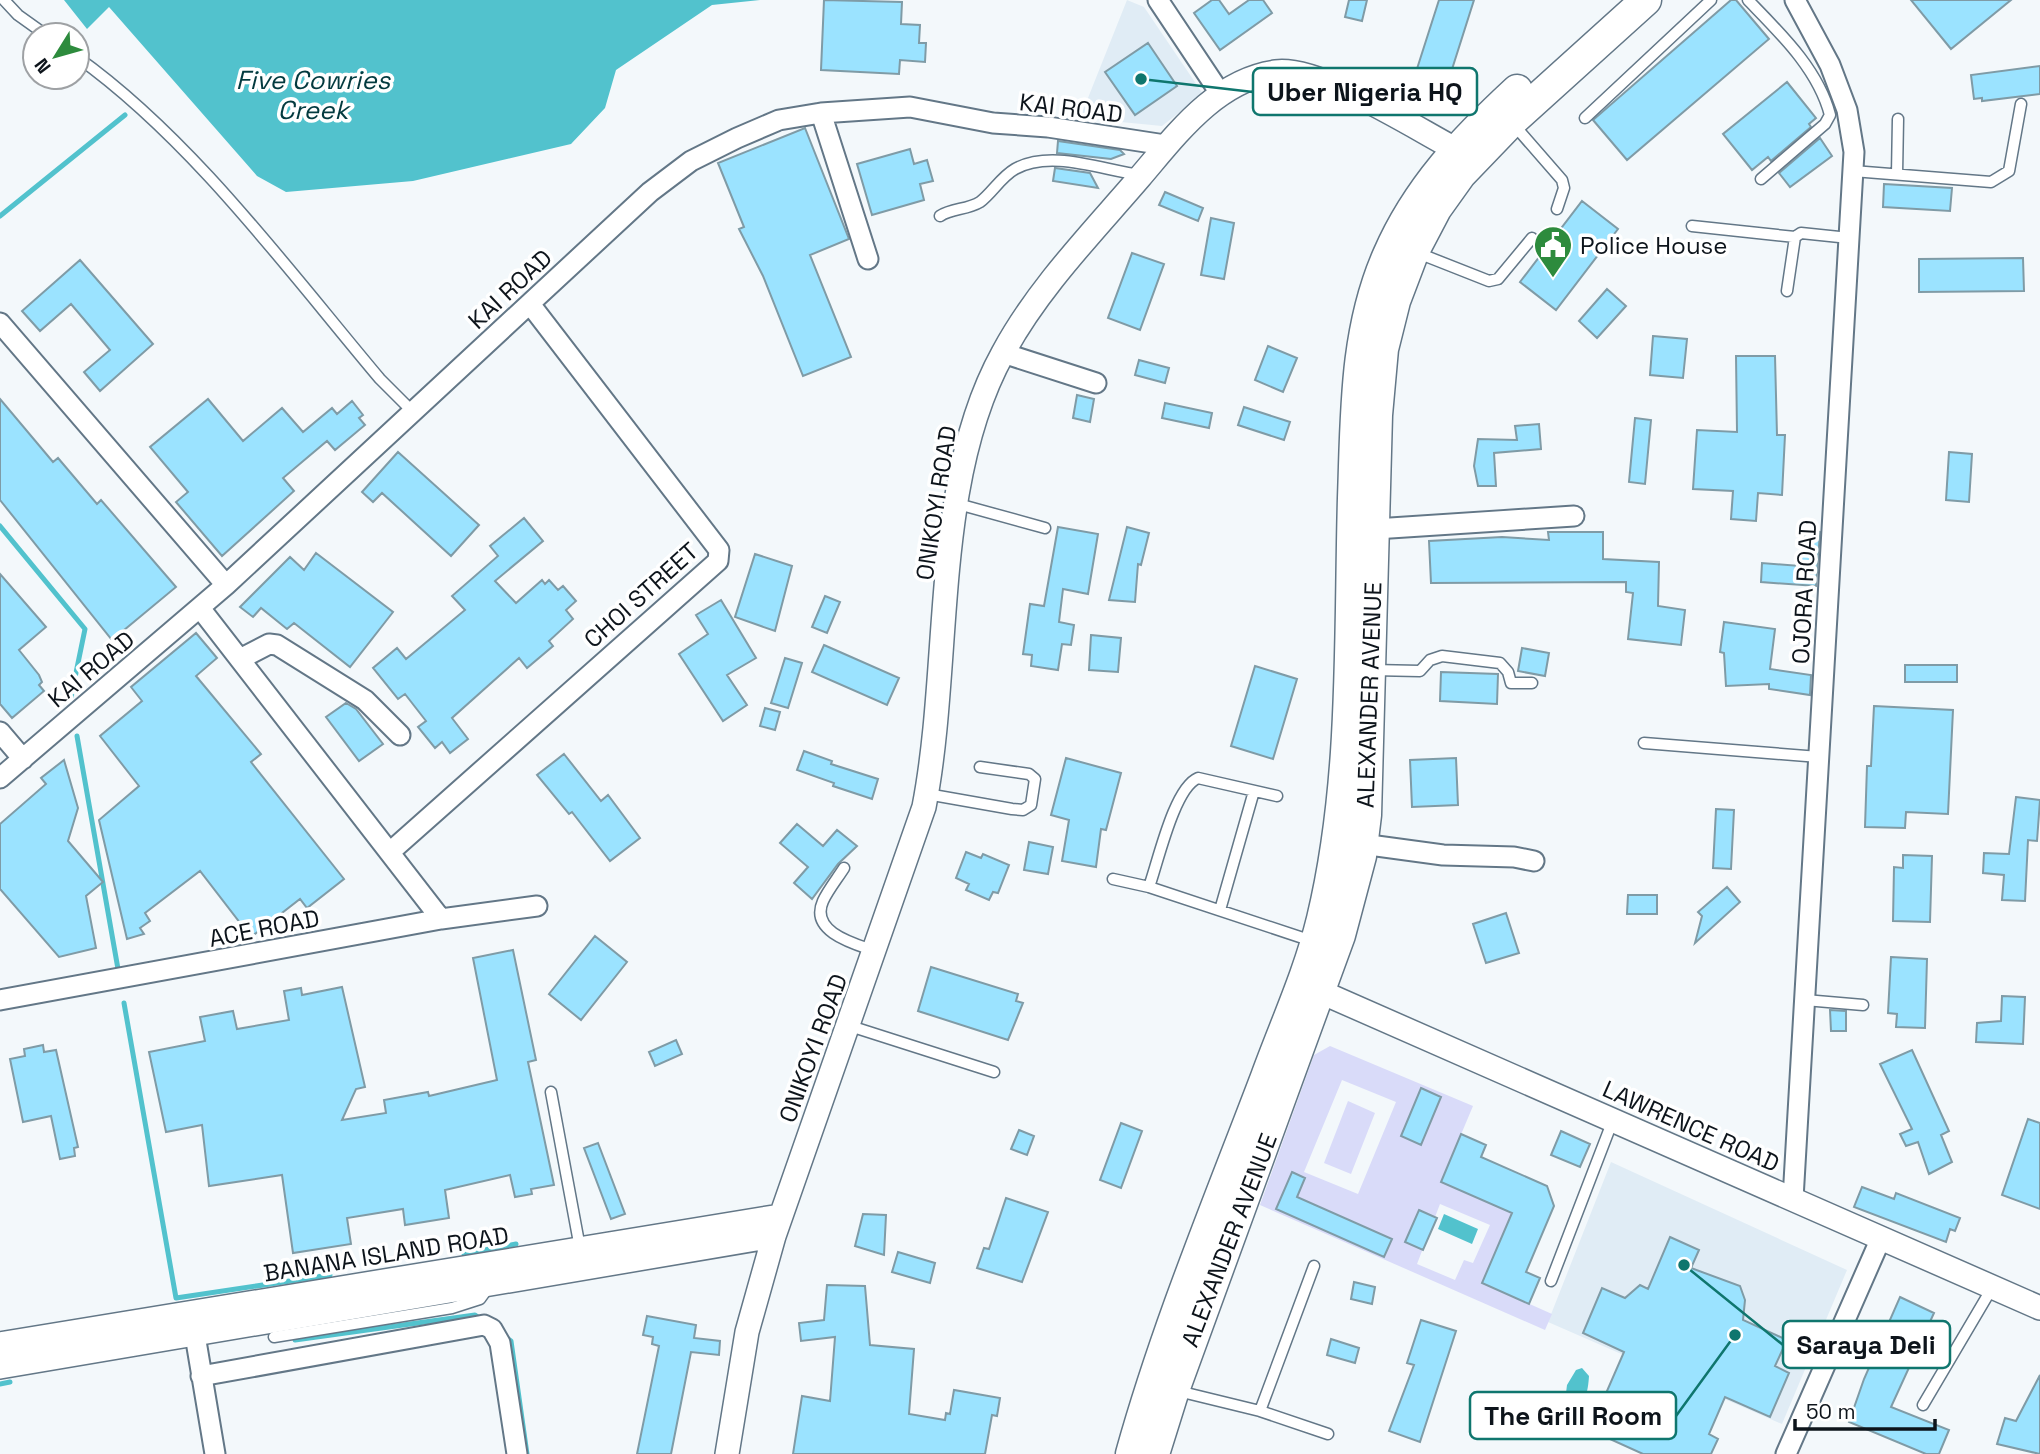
<svg xmlns="http://www.w3.org/2000/svg" width="2040" height="1454" font-family="'Space Grotesk',sans-serif">
	<style>
		.built { fill: #e0ecf5 }
		.green { fill: #d9dbf9; fill-rule: evenodd }
		.water { fill: #52c2cd }
		.lines { fill: none; stroke-linecap: round; stroke-linejoin: round }
		.stream { stroke: #52c2cd; stroke-width: 5 }
		.building { fill: #9be3ff; stroke: #7f9ba6; stroke-width: 2 }
		.service-casing { stroke: #637787; stroke-width: 13 }
		.minor-casing { stroke: #637787; stroke-width: 23 }
		.tertiary-casing { stroke: #637787; stroke-width: 26 }
		.primary-casing { stroke: #637787; stroke-width: 33 }
		.service { stroke: #fff; stroke-width: 10 }
		.minor { stroke: #fff; stroke-width: 19 }
		.tertiary { stroke: #fff; stroke-width: 23 }
		.primary { stroke: #fff; stroke-width: 30 }
		.labels { text-anchor: middle; dominant-baseline: central; stroke-width: 7; stroke-linejoin: round; paint-order: stroke }
		.street-label { font-size: 24px; fill: #0d141b; stroke: #fff }
		.poi-label { font-size: 24px; fill: #0d141b; stroke: #fff; text-anchor: start }
		.water-label { font-size: 26px; font-style: italic; fill: #033a3f; stroke: #fff }
		.leader { fill: none; stroke: #0f766e; stroke-width: 2.5 }
		.callout-dot { fill: #0f766e; stroke: #fff; stroke-width: 2.5 }
		.callout { fill: #fff; stroke: #0f766e; stroke-width: 2.5 }
		.callout-label { font-size: 26px; text-anchor: middle; font-weight: bold; fill: #0d141b }
	</style>
	<rect width="100%" height="100%" fill="#f3f8fb"/>
	<path class="built" d="M1127,0l17,7 59,87 -41,32 -82,-8z
		M1611,1162l236,108 -65,154 -234,-102z"/>
	<path class="green" d="M1330,1046l143,60 -32,76 71,31 -30,70 70,31 -7,16 -285,-125 54,-150zM1342,1080l54,22 -38,92 -54,-22zM1440,1204l50,21 -17,38 -9,-3 -9,20 -38,-16z
		M1348,1101l27,12 -24,61 -27,-11z"/>
	<path class="water" d="M64,0h696l-48,5 -96,65 -11,38 -34,36 -158,37 -127,11 -29,-16 -148,-169 -22,22z
		M1444,1214l34,15 -6,15 -34,-15z
		M1582,1368l7,8c-1,16 -4,35 -24,35l-8,-11 2,-7h7l1,-8 9,-15z"/>
	<g class="lines">
		<path class="stream" d="M0,216l125,-101
			M0,526l85,103 -14,68
			M77,736l41,233
			M124,1003l52,295 154,-23
			M464,1254l52,-10
			M504,1336l7,5 16,113
			M295,1340l180,-25 7,5
			M0,1384l10,-2"/>
	</g>
	<path class="building" d="M824,0l78,2 -1,22 19,1 -1,18h7l-1,19 -25,-2 -1,14 -78,-4z
		M1212,0h7l10,14 20,-14h14l9,13 -52,37 -26,-37z
		M1349,0h18l-5,21 -17,-4z
		M1439,0h35l-27,85 -32,-10z
		M1731,0h5l33,39 -142,121 -34,-40z
		M1911,0h100l-60,49z
		M1148,43l29,43 -42,29 -30,-43z
		M2040,66v28l-58,7v-3l-8,1 -3,-24z
		M1787,82l29,36 -7,6 2,3 -40,34 -3,-4 -16,13 -29,-36z
		M805,128l44,111 -39,16 41,102 -48,19 -40,-100 -24,-47 5,-2 -26,-64z
		M1820,138l12,18 -42,31 -11,-14z
		M1058,141l62,9 4,4 -13,5 -54,-6z
		M910,149l4,15 13,-4 6,21 -13,3 4,16 -52,15 -15,-51z
		M1055,168l35,5 8,15 -45,-7z
		M1884,184l68,4 -2,23 -67,-4z
		M1165,192l38,16 -5,13 -39,-16z
		M1582,201l36,28 -62,81 -36,-28z
		M1211,218l23,5 -10,56 -23,-4z
		M1132,253l32,11 -24,66 -32,-12z
		M2023,258l1,33 -105,1v-33z
		M80,260l73,84 -53,47 -16,-19 26,-22 -39,-46 -31,27 -18,-20z
		M1607,289l19,17 -29,32 -18,-17z
		M1653,336l34,3 -4,39 -33,-3z
		M1268,346l29,12 -14,34 -28,-12z
		M1736,356h39l2,79h8l-3,60 -24,-2 -2,28 -25,-2 2,-28 -40,-2 4,-59 40,2z
		M1139,360l30,8 -4,15 -30,-8z
		M1077,395l17,4 -4,23 -17,-4z
		M0,399l53,63 5,-4 39,46 4,-4 75,87 -64,53 -112,-140z
		M208,399l35,42 39,-33 21,24 29,-24 5,6 15,-13 11,14 -4,3 6,7 -30,25 -8,-9 -44,37 11,13 -72,65 -46,-54 12,-10 -38,-45z
		M1165,403l47,10 -3,15 -47,-10z
		M1244,407l46,15 -6,18 -46,-15z
		M1635,418l16,2 -6,64 -16,-2z
		M1539,424l2,25 -47,4 2,33h-18l-4,-20 4,-27 39,1 -2,-14z
		M398,452l81,73 -28,31 -69,-63 -9,9 -11,-10z
		M1949,452l23,2 -3,48 -23,-2z
		M524,518l19,23 -48,40 21,22 26,-23 3,4 4,-4 9,10 5,-4 13,15 -10,9 7,9 -24,22 4,5 -26,22 -8,-10 -67,60 16,21 -18,14 -8,-11 -7,6 -17,-21 8,-6 -21,-27 -7,5 -25,-31 24,-20 9,11 59,-49 -13,-14 46,-40 -8,-10z
		M1058,527l40,7 -10,60 -25,-5 -4,33 15,3 -3,20 -9,-1 -4,26 -27,-4 1,-11 -9,-1 7,-50 14,2z
		M1127,527l22,6 -8,32 -3,-1 -3,38 -26,-2z
		M1806,529l14,3 -4,54 -55,-4 1,-19 38,3z
		M1548,532h55v27l56,3 -1,44 27,4 -4,35 -53,-6 5,-46 -7,-1v-10l-195,1 -2,-42 73,-4 47,3z
		M316,553l77,59 -43,55 -56,-44 -7,6 -26,-21 -8,9 -13,-10 50,-50 14,13z
		M755,554l37,12 -17,65 -40,-14z
		M0,574l46,53 -27,23 20,25 3,7 -3,3 5,6 -32,27 -12,-14z
		M825,596l15,6 -13,31 -15,-6z
		M721,600l35,58 -29,17 20,30 -24,16 -44,-67 29,-20 -12,-19z
		M1724,622l51,7 -5,40 41,6 -1,20 -41,-6v-5l-43,2 -2,-33 -4,-1z
		M196,633l21,25 -21,18 65,78 -10,8 93,117 -37,29 -7,-9 -49,38 -51,-66 -55,42 5,8 -10,7 4,6 -17,5 -28,-119 40,-34 -39,-50 42,-35 -11,-14z
		M1091,635l30,3 -3,34 -29,-2z
		M824,645l75,33 -12,27 -75,-33z
		M1522,648l27,5 -4,23 -27,-5z
		M785,658l17,5 -14,45 -17,-5z
		M1905,665h52v17h-52z
		M1255,666l42,13 -24,80 -42,-13z
		M1441,672l57,2 -1,30 -57,-3z
		M346,703l10,6 27,35 -24,17 -33,-44z
		M1874,706l79,4 -5,104 -42,-2 -1,16 -40,-1 2,-61h4z
		M765,708l15,4 -5,18 -15,-4z
		M804,751l28,10 -1,3 47,15 -6,20 -39,-13 1,-3 -37,-13z
		M564,754l37,47 7,-6 32,43 -30,23 -38,-49 -3,2 -32,-39z
		M1066,758l55,15 -15,57 -5,-1 -5,38 -34,-6 7,-41 -18,-5z
		M1456,758l2,47 -46,2 -2,-47z
		M64,760l14,48 -10,33 35,41 -17,14 10,52 -37,9 -59,-68v-65l46,-40 -5,-6z
		M2016,797l24,3 -3,41 -9,-1 -3,61 -23,-1 2,-25 -21,-2 1,-20 25,1z
		M1716,809l18,1 -3,59 -18,-1z
		M797,824l26,22 14,-16 20,16 -19,18 -26,35 -18,-16 14,-16 -28,-24z
		M1029,842l24,5 -5,27 -24,-4z
		M966,852l15,6 2,-4 26,11 -11,28 -5,-1 -4,8 -23,-10 3,-6 -13,-6z
		M1903,855l29,1 -2,66 -37,-1 1,-54 9,1z
		M1727,887l13,15 -45,41 7,-27 -4,-4z
		M1628,895h29v19h-30z
		M1506,913l13,40 -33,10 -13,-39z
		M595,936l32,26 -46,58 -32,-26z
		M513,950l23,110 -8,2 26,123 -23,4 1,5 -17,3 -5,-22 -65,15 4,28 -44,7 -2,-16 -56,9 4,26 -58,9 -11,-78 -73,11 -7,-61 -36,7 -17,-80 56,-11 -5,-24 33,-6 4,18 52,-9 -5,-29 17,-3 1,7 40,-8 23,100 -9,2 -14,31 44,-7 -2,-13 44,-8 1,4 68,-16 -24,-122z
		M1891,957l36,2 -2,69 -29,-1 1,-13 -9,-1z
		M931,967l87,27 -2,7 7,2 -15,37 -90,-29z
		M2002,996l23,1 -2,47 -47,-2 1,-19 24,-2z
		M1830,1010l16,1v20h-15z
		M676,1040l6,14 -27,12 -6,-14z
		M43,1045l1,7 12,-2 22,97 -4,1 1,8 -15,3 -9,-43 -28,6 -13,-63 15,-3 -1,-7z
		M1912,1050l37,81 -8,4 11,27 -23,12 -11,-32 -12,4 -6,-12 12,-5 -32,-65z
		M1421,1088l20,9 -20,48 -20,-9z
		M2028,1119l12,4v86l-38,-14z
		M1121,1123l21,8 -21,57 -21,-8z
		M1019,1130l15,6 -7,19 -16,-6z
		M1561,1131l29,13 -10,23 -29,-12z
		M1461,1134l25,11 -5,12 66,29 7,20 -28,66 14,6 -11,26 -47,-21 30,-70 -71,-31z
		M598,1143l27,71 -14,5 -27,-71z
		M1292,1172l13,6 -8,19 95,42 -8,18 -108,-48z
		M1862,1187l32,12 2,-6 64,25 -5,13 -5,-2 -4,13 -92,-35z
		M1006,1198l42,14 -26,70 -45,-14 7,-20 5,1z
		M1419,1210l18,8 -14,32 -18,-8z
		M863,1214l23,1 -2,40 -29,-9z
		M1670,1237l29,13 -8,18 49,18 5,14 -2,20 44,20 -12,26 14,7 -19,44 -45,-20 -16,37 9,5 -7,15h-68l-53,-24 34,-78 -41,-19 19,-45 23,10 15,-13 8,4z
		M898,1252l37,11 -5,20 -38,-11z
		M1354,1282l21,5 -3,17 -21,-5z
		M827,1285l38,1 5,59 44,4 -5,65 36,6 1,-7 4,1 4,-24 46,8 -3,18 -5,-1 -7,39h-192l9,-58 28,5 5,-64 -34,4 -2,-18 25,-3z
		M1900,1297l34,16 -43,94 58,23 -10,24h-13l-77,-32 15,-43z
		M647,1316l49,9 -2,13 26,3 -1,14 -28,-3 -20,102h-34l22,-108 -7,-2 1,-7 -10,-2z
		M1421,1320l35,11 -36,111 -31,-11 25,-66 -7,-2z
		M1331,1339l28,9 -4,15 -28,-8z
		M2040,1375v79l-43,-10 8,-26 11,3z"/>
	<g class="lines">
		<defs>
			<path id="service" d="M4,0l14,15 28,20
				M1748,0c32,33 70,69 82,115l-5,9 -64,55
				M77,57c115,82 212,214 303,322l34,34
				M1585,118l126,-118
				M1514,125l48,55 2,8 -7,21
				M1853,171l138,11 18,-11 12,-67
				M1897,174l1,-55
				M940,216c12,-8 27,-6 40,-14 12,-9 21,-25 35,-33 36,-20 87,1 126,6
				M1692,226l103,11
				M1418,253l71,28 9,-2 34,-41
				M1787,291l8,-54 6,-4 48,5
				M958,504l87,24
				M1372,670l48,1 10,-11 12,-4 58,7 8,9 3,11h21
				M1644,743l175,14
				M927,794l85,15 11,1 8,-5 4,-26 -6,-5 -49,-7
				M844,868c-7,11 -16,22 -21,33 -14,31 32,43 52,50
				M1113,879l36,8 163,54
				M1149,887c9,-25 25,-99 49,-109l79,18
				M1220,910l34,-119
				M1805,1000l58,5
				M850,1026l144,46
				M551,1092l29,156
				M1551,1281l62,-161
				M274,1337l178,-29 28,-9 8,-11
				M1178,1391l82,20 68,23
				M1923,1405l69,-117
				M1260,1411l54,-145"/>
			<path id="minor" d="M1158,0l62,93
				M821,113l47,146
				M0,323l226,262
				M1003,353l93,30
				M1375,529l199,-13
				M200,608l241,311
				M240,659l29,-15 8,1 88,55 35,35
				M0,732l23,27
				M0,778l226,-193 424,-393 41,-31 46,-23 42,-18 42,-7 89,-6 83,16 55,4 117,18
				M1362,844l81,11 71,2 20,4
				M390,852l328,-291 1,-11 -189,-246
				M0,1000l441,-81 96,-13
				M1793,1199l61,-1047 -7,-42 -17,-45 -35,-65
				M195,1335l20,119
				M201,1376l283,-51 8,4 8,14 17,111
				M1786,1454l95,-216"/>
			<path id="tertiary" d="M1321,992l719,316
				M0,1344l780,-128
				M0,1367l774,-131
				M727,1454l20,-122 27,-96 150,-429c28,-144 7,-324 79,-454 35,-65 89,-120 137,-176 36,-42 76,-97 136,-105 43,-6 139,56 179,77"/>
			<path id="primary" d="M1131,1454c36,-129 88,-253 135,-377 19,-52 43,-104 56,-158 33,-137 27,-281 31,-421 3,-82 1,-166 35,-243 29,-67 76,-116 129,-165
				M1154,1454l20,-64 166,-455 21,-79 5,-41 11,-400 6,-66 12,-48 19,-50 22,-42 25,-35 50,-52 135,-122"/>
		</defs>
		<use href="#service" class="service-casing"/>
		<use href="#minor" class="minor-casing"/>
		<use href="#tertiary" class="tertiary-casing"/>
		<use href="#primary" class="primary-casing"/>
		<use href="#service" class="service"/>
		<use href="#minor" class="minor"/>
		<use href="#tertiary" class="tertiary"/>
		<use href="#primary" class="primary"/>
	</g>
	<defs>
		<symbol id="civic-pin" viewBox="-11 -11 22 30"><path d="M0 17L-7.5 6A9.5 9.5 0 1 1 7.5 6Z" fill="#2d8b3d" stroke="#fff"/><path d="M-.6-6.5H3V-4.5H.6V-3L4-1V1h2V6H-6V1h2V-1L-.6-3ZM-1.2 2.5V6h2.4V2.5Z" fill="#fff"/></symbol>
	</defs>
	<g fill-rule="evenodd">
		<use href="#civic-pin" x="1531" y="223" width="44" height="60"/>
	</g>
	<g class="labels">
		<g class="street-label">
			<text transform="translate(1071 108) rotate(7)">KAI ROAD</text>
			<text transform="translate(510 289) rotate(-43)">KAI ROAD</text>
			<text transform="translate(936 503) rotate(-81)">ONIKOYI ROAD</text>
			<text transform="translate(1804 592) rotate(-87)">OJORA ROAD</text>
			<text transform="translate(641 595) rotate(-42)">CHOI STREET</text>
			<text transform="translate(91 669) rotate(-40)">KAI ROAD</text>
			<text transform="translate(1369 695) rotate(-88)">ALEXANDER AVENUE</text>
			<text transform="translate(264 928) rotate(-11)">ACE ROAD</text>
			<text transform="translate(813 1048) rotate(-70)">ONIKOYI ROAD</text>
			<text transform="translate(1691 1126) rotate(24)">LAWRENCE ROAD</text>
			<text transform="translate(1229 1240) rotate(-69)">ALEXANDER AVENUE</text>
			<text transform="translate(386 1254) rotate(-9)">BANANA ISLAND ROAD</text>
		</g>
		<g class="poi-label">
			<text x="1580" y="245">Police House</text>
		</g>
		<g class="water-label">
			<text x="313" y="80">Five Cowries<tspan x="313" dy="30">Creek</tspan></text>
		</g>
	</g>
	<path class="leader" d="M1141 79L1253 92M1684 1265L1783 1345M1735 1335L1676 1416"/>
	<g class="callout-dot">
		<circle cx="1141" cy="79" r="7"/>
		<circle cx="1684" cy="1265" r="7"/>
		<circle cx="1735" cy="1335" r="7"/>
	</g>
	<g class="callout">
		<rect x="1253" y="68" width="224" height="47" rx="7"/>
		<rect x="1783" y="1321" width="167" height="47" rx="7"/>
		<rect x="1470" y="1392" width="206" height="47" rx="7"/>
	</g>
	<g class="callout-label">
		<text x="1365" y="101">Uber Nigeria HQ</text>
		<text x="1866" y="1354">Saraya Deli</text>
		<text x="1573" y="1425">The Grill Room</text>
	</g>
	<g transform="translate(56 56) rotate(233)"><circle r="33" fill="#ffffff" stroke="#9ea1a4" stroke-width="2"/>
	<path d="M0-5L12 26L0 18L-12 26Z" fill="#2d8b3d"/>
	<text y="-10" font-size="19" font-weight="bold" text-anchor="middle" fill="#0d141b">N</text>
	</g>
	<path d="M1795 1419v10h140v-10" fill="none" stroke="#0d141b" stroke-width="3.5"/>
	<text x="1806" y="1419" font-size="21" fill="#0d141b" stroke="#ffffff" stroke-width="5" paint-order="stroke">50 m</text>
</svg>
